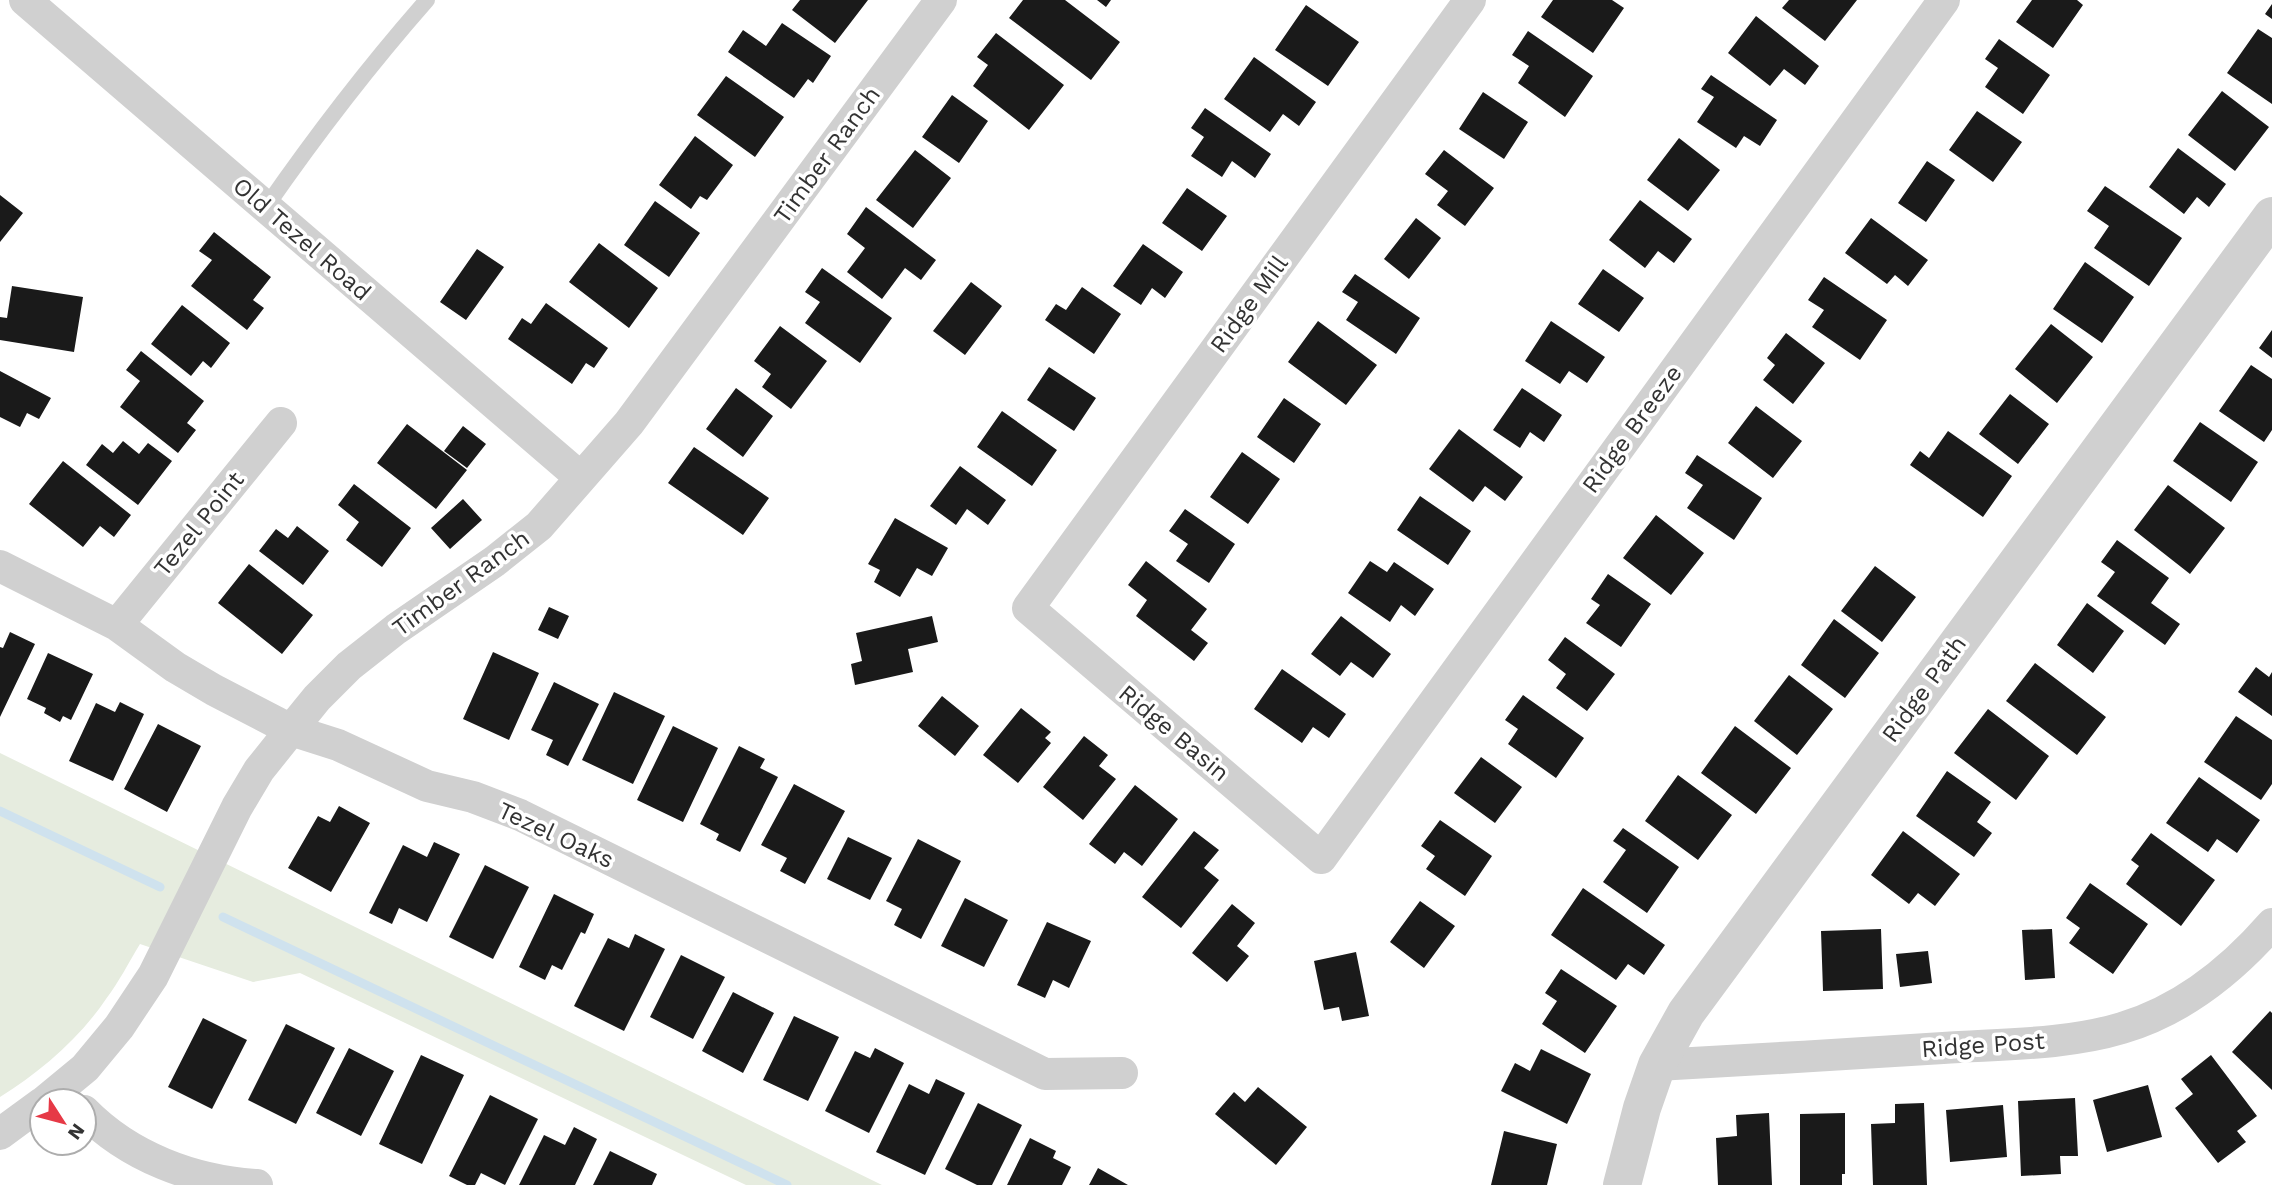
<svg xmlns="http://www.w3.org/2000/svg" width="2272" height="1185" font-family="'Work Sans',sans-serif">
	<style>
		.green { fill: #e6ecdf }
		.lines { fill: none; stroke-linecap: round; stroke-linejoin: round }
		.stream { stroke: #cfe2ee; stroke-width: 9 }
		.building { fill: #1a1a1a }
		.service { stroke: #d0d0d0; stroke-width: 16 }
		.minor { stroke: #d0d0d0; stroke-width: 32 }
		.tertiary { stroke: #d0d0d0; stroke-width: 38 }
		.labels { text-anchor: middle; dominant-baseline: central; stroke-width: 7; stroke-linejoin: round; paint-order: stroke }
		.street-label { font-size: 24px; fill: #333; stroke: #fff }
	</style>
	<rect width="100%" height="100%" fill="#fff"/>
	<path class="green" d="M0,753l882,432h-136l-446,-212 -47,9 -113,-38c-11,18 -21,38 -34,55 -27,40 -66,73 -106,98z"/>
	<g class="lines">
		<path class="stream" d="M0,811l160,76
			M223,917l564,268"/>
	</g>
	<path class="building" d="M800,0h68l-33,43 -43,-33z
		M1023,0h42l55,42 -29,38 -82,-62z
		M1097,0h14l-5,7z
		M1553,0h59l12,8 -31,45 -52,-36z
		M1789,0h68l-32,41 -43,-33z
		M2032,0h45l6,5 -30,43 -37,-26z
		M2272,4v15l-7,-5z
		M1306,5l53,37 -31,44 -53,-36z
		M1756,16l63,50 -14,19 -21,-16 -14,17 -42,-33z
		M782,23l49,33 -18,27 -5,-4 -14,19 -66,-46 15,-22 23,16z
		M2258,29l14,9v66l-45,-31z
		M1528,31l65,45 -28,41 -47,-34 11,-17 -17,-11z
		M996,33l68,52 -35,45 -56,-44 15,-21 -11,-8z
		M1999,39l51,36 -27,39 -38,-27 13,-19 -13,-9z
		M1254,57l62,45 -17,24 -16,-12 -13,18 -46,-33z
		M1711,75l66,45 -17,26 -16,-10 -8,12 -39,-26 17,-25 -13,-8z
		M726,76l58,41 -29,40 -58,-42z
		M2222,91l47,36 -34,44 -47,-36z
		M1483,92l45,30 -24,37 -45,-30z
		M952,95l36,26 -29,42 -37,-26z
		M1205,108l66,46 -16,24 -23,-17 -10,16 -31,-21 13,-19 -13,-9z
		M1977,111l45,31 -29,40 -44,-32z
		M695,136l38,29 -26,35 -7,-4 -9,13 -32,-24z
		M1679,138l41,32 -32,41 -41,-31z
		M2178,148l48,36 -17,23 -12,-10 -13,17 -35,-27z
		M915,150l36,28 -38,50 -37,-28z
		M1444,150l50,38 -29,38 -28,-21 11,-14 -23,-17z
		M1927,161l28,19 -29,42 -28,-19z
		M2105,186l77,52 -33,48 -55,-38 15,-22 -22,-15z
		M1187,188l40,28 -25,35 -40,-28z
		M0,195l23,18 -23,29z
		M1640,200l52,39 -18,24 -16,-12 -13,17 -36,-28z
		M655,201l45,32 -31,44 -45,-32z
		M866,207l70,53 -15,20 -16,-12 -23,31 -35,-27 18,-24 -18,-14z
		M1416,218l25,20 -32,41 -25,-20z
		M1871,218l57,42 -20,26 -13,-11 -8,9 -42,-31z
		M214,232l57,45 -18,23 11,8 -17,22 -56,-44 21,-26 -13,-9z
		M599,243l59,45 -29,40 -60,-46z
		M1143,244l40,28 -18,26 -13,-10 -11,17 -28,-19z
		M477,249l27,18 -38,53 -26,-18z
		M2085,262l49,35 -32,46 -49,-34z
		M822,268l70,50 -32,45 -55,-40 15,-21 -15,-10z
		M1603,269l41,29 -25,34 -41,-28z
		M1355,274l65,44 -24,36 -50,-34 12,-18 -16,-10z
		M1824,277l63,43 -27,40 -48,-33 12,-17 -16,-10z
		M971,282l31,24 -37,49 -32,-24z
		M12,286l71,11 -9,55 -74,-12v-23l7,1z
		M1082,287l39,27 -27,40 -49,-34 11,-16 10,6z
		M546,303l62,45 -14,20 -8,-5 -14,21 -64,-45 14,-21 9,6z
		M182,305l48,38 -19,25 -8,-7 -12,15 -40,-32z
		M1318,321l59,44 -31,40 -58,-43z
		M1551,321l54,36 -18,26 -18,-12 -9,13 -35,-23z
		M2051,324l42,33 -36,46 -42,-34z
		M780,326l47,35 -36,48 -29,-22 9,-13 -17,-13z
		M2272,330v28l-13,-10z
		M1786,333l39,30 -32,41 -30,-24 12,-15 -8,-7z
		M141,351l63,50 -17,22 9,7 -18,23 -58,-46 20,-26 -14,-11z
		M2251,365l21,14v51l-8,12 -45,-31z
		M1049,367l47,31 -22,33 -47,-31z
		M0,371l51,27 -12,21 -12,-6 -7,14 -20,-10z
		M736,388l37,28 -30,41 -37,-28z
		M1522,388l40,27 -18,27 -14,-10 -10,16 -27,-18z
		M2010,394l39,30 -31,40 -39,-30z
		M1284,398l37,26 -27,39 -37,-26z
		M1756,406l46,35 -29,37 -45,-35z
		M1002,411l55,39 -25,36 -55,-39z
		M2200,422l58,40 -27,40 -58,-41z
		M407,424l60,46 -31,39 -59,-46z
		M463,426l23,18 -19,24 -23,-17z
		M1459,429l64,48 -18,24 -20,-15 -12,16 -44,-33z
		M1948,431l64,45 -29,41 -73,-52 10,-14 9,7z
		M123,441l16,13 9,-11 24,18 -34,44 -52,-40 16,-21 11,9z
		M694,447l75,51 -26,37 -75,-52z
		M1242,452l38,27 -32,45 -38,-27z
		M1697,455l65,43 -28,42 -47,-32 16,-23 -18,-12z
		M63,461l68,54 -17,22 -14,-11 -17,21 -54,-43z
		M960,466l46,34 -18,25 -21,-16 -11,16 -26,-19z
		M354,484l57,44 -29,39 -36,-27 13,-18 -21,-17z
		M2168,485l57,43 -35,46 -56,-44z
		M1420,496l51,35 -23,34 -51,-35z
		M463,499l19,21 -32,29 -19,-21z
		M1185,509l50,35 -26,39 -33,-22 12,-17 -19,-13z
		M1656,515l48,38 -33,42 -48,-37z
		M895,518l53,30 -16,28 -15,-8 -17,29 -26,-15 6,-12 -12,-6z
		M297,526l32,25 -26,34 -44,-34 17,-22 12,9z
		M2117,540l52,38 -18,25 29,21 -15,21 -68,-49 18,-24 -14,-10z
		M1146,561l61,48 -16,21 17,13 -14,18 -58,-45 11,-16 -19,-15z
		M1370,561l17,11 7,-10 40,27 -19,27 -14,-11 -11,17 -42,-29z
		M249,564l64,51 -31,39 -64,-51z
		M1875,566l41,31 -34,45 -41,-31z
		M1608,574l43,30 -30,43 -35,-24 14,-18 -9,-6z
		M2087,603l37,28 -31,42 -36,-28z
		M549,607l20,9 -11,23 -20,-9z
		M932,616l6,26 -30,7 5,23 -58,13 -4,-21 11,-3 -6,-28z
		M1341,616l50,38 -18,24 -22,-16 -11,14 -29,-22z
		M1834,619l45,34 -34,45 -44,-33z
		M10,632l25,12 -35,73v-70l3,1z
		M1565,637l50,37 -28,37 -31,-23 10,-14 -18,-14z
		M493,652l46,21 -30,67 -46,-21z
		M48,653l45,21 -22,46 -8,-4 -3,6 -16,-9 2,-5 -19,-9z
		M2035,663l71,54 -29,38 -71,-54z
		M2256,667l13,10 3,-5v44l-34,-24z
		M1282,669l64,45 -17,24 -16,-11 -11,16 -48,-34z
		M1789,675l44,34 -36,46 -43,-34z
		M554,682l45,22 -31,62 -22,-11 7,-15 -22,-10z
		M614,692l51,24 -32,68 -51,-24z
		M1523,695l61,43 -28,40 -48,-34 10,-15 -13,-9z
		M942,696l37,30 -24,30 -37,-30z
		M120,702l24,12 -31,67 -44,-20 27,-58 19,9z
		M1021,708l30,24 -6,6 6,5 -33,40 -35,-28z
		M1988,709l61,47 -33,44 -62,-47z
		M2236,716l36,24v44l-11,16 -57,-38z
		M158,724l43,22 -34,66 -43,-23z
		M673,726l45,22 -35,74 -46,-22z
		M1735,726l56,42 -35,46 -55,-41z
		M1084,736l24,19 -9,11 17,13 -33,41 -40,-33z
		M739,746l26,13 -5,9 18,9 -38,75 -24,-12 3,-6 -19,-10z
		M1481,757l41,30 -27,36 -41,-30z
		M1947,771l44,31 -14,20 15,11 -18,24 -58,-41z
		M1678,775l54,40 -34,45 -53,-39z
		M2199,777l61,43 -23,33 -20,-14 -9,13 -42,-29z
		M794,784l51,27 -40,73 -25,-13 7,-13 -26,-13z
		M1135,785l43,34 -36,47 -18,-14 -9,12 -26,-20z
		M339,806l31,17 -39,69 -43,-24 30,-52 12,6z
		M1440,820l52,36 -27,40 -39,-27 9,-13 -14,-10z
		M1623,828l56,39 -32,46 -44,-31 23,-32 -13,-9z
		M1194,831l25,19 -15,18 15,12 -38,48 -39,-31z
		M1903,831l57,43 -25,32 -17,-13 -9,11 -38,-29z
		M2151,833l64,47 -34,46 -55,-42 13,-18 -8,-6z
		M848,837l44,21 -22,42 -43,-21z
		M918,839l43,22 -40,78 -27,-14 8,-16 -16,-8z
		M434,842l26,12 -33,68 -28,-14 -7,16 -23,-11 34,-68 24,12z
		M485,865l44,22 -36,72 -44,-22z
		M2090,883l58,41 -35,50 -44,-31 11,-15 -14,-10z
		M1583,888l82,57 -21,30 -16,-11 -12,16 -65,-45z
		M554,894l40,20 -9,20 -4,-2 -19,38 -10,-5 -7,15 -26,-13z
		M965,898l43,22 -24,47 -43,-21z
		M1420,901l35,25 -31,42 -34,-26z
		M1232,904l23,19 -18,23 12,10 -22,26 -35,-29z
		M1047,922l44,19 -22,47 -16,-8 -8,18 -28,-13z
		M1881,929l2,60 -60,2 -2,-60z
		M2052,929l3,49 -30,2 -3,-50z
		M635,934l30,15 -41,82 -50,-25 34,-68 21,10z
		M1928,951l4,32 -32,4 -4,-33z
		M1356,952l13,64 -27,5 -3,-14 -15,3 -10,-49z
		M681,955l44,22 -32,62 -43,-22z
		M1561,969l56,37 -32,47 -43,-29 15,-23 -12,-8z
		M733,992l41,21 -31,60 -41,-22z
		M2270,1011l2,2v77l-40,-38z
		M794,1016l45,21 -31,64 -45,-21z
		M203,1018l44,22 -35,69 -44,-22z
		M286,1024l49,24 -39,76 -48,-24z
		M349,1048l45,23 -33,65 -45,-23z
		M875,1048l29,15 -35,70 -44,-22 30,-60 15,7z
		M1541,1049l50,25 -24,50 -66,-33 14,-28 15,8z
		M421,1055l43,20 -42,89 -43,-20z
		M2211,1055l46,61 -20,15 9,11 -28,21 -43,-55 18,-14 -12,-15z
		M936,1079l29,14 -40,82 -49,-23 33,-68 20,10z
		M2148,1085l14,52 -55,15 -14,-52z
		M1258,1087l49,40 -31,38 -61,-51 19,-22 11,10z
		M490,1095l48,24 -33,66 -24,-12 -6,12h-8l-18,-9z
		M2075,1098l3,58h-18l1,18 -40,2 -3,-75z
		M978,1103l44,22 -30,60h-15l-32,-16z
		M1924,1103l3,82h-54l-2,-61 24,-1v-19z
		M2003,1105l4,52 -57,5 -4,-52z
		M1769,1113l3,72h-54l-2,-47 21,-2 -1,-21z
		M1845,1113v61h-3v11h-42v-71z
		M574,1127l23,12 -22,46h-56l25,-50 21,10z
		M1504,1131l53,13 -10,41h-56z
		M1030,1138l26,13 -3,7 18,9 -9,18h-55z
		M610,1151l47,23 -5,11h-59z
		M1098,1168l30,17h-39z"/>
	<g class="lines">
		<path class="service" d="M266,207c50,-72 103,-141 161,-207"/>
		<path class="minor" d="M25,0l555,477
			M1470,0l-442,608 293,250 623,-858
			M0,566l117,59 58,42 39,23 77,40 47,15 89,41 46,11 47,18 525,259 77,-1
			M117,625l164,-202
			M1657,1065c95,-5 191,-11 286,-17 58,-4 123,-3 179,-20 61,-18 109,-57 150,-104
			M45,1101l40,-33 34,-41 34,-51 84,-169 22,-37 32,-40 26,-32 32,-32 47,-37 99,-68 44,-35 90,-103 312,-423
			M84,1111c45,46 109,70 173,74
			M0,1134l42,-31"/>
		<path class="tertiary" d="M1622,1185l20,-77 15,-43 29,-52 586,-797"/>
	</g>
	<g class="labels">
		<g class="street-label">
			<text transform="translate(827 155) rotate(-54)">Timber Ranch</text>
			<text transform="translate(302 239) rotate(41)">Old Tezel Road</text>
			<text transform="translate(1249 304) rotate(-54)">Ridge Mill</text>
			<text transform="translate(1632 429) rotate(-54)">Ridge Breeze</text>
			<text transform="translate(199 524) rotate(-51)">Tezel Point</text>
			<text transform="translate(461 583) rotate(-36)">Timber Ranch</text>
			<text transform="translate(1924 689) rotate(-54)">Ridge Path</text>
			<text transform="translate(1174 733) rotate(40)">Ridge Basin</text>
			<text transform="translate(556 835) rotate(25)">Tezel Oaks</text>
			<text transform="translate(1983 1045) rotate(-4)">Ridge Post</text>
		</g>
	</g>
	<g transform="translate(63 1122) rotate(126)"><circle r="33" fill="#ffffff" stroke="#adadad" stroke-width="2"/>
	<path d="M0-5L12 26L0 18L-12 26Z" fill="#e63946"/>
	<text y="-10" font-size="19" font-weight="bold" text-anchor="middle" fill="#333333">N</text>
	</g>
</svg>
